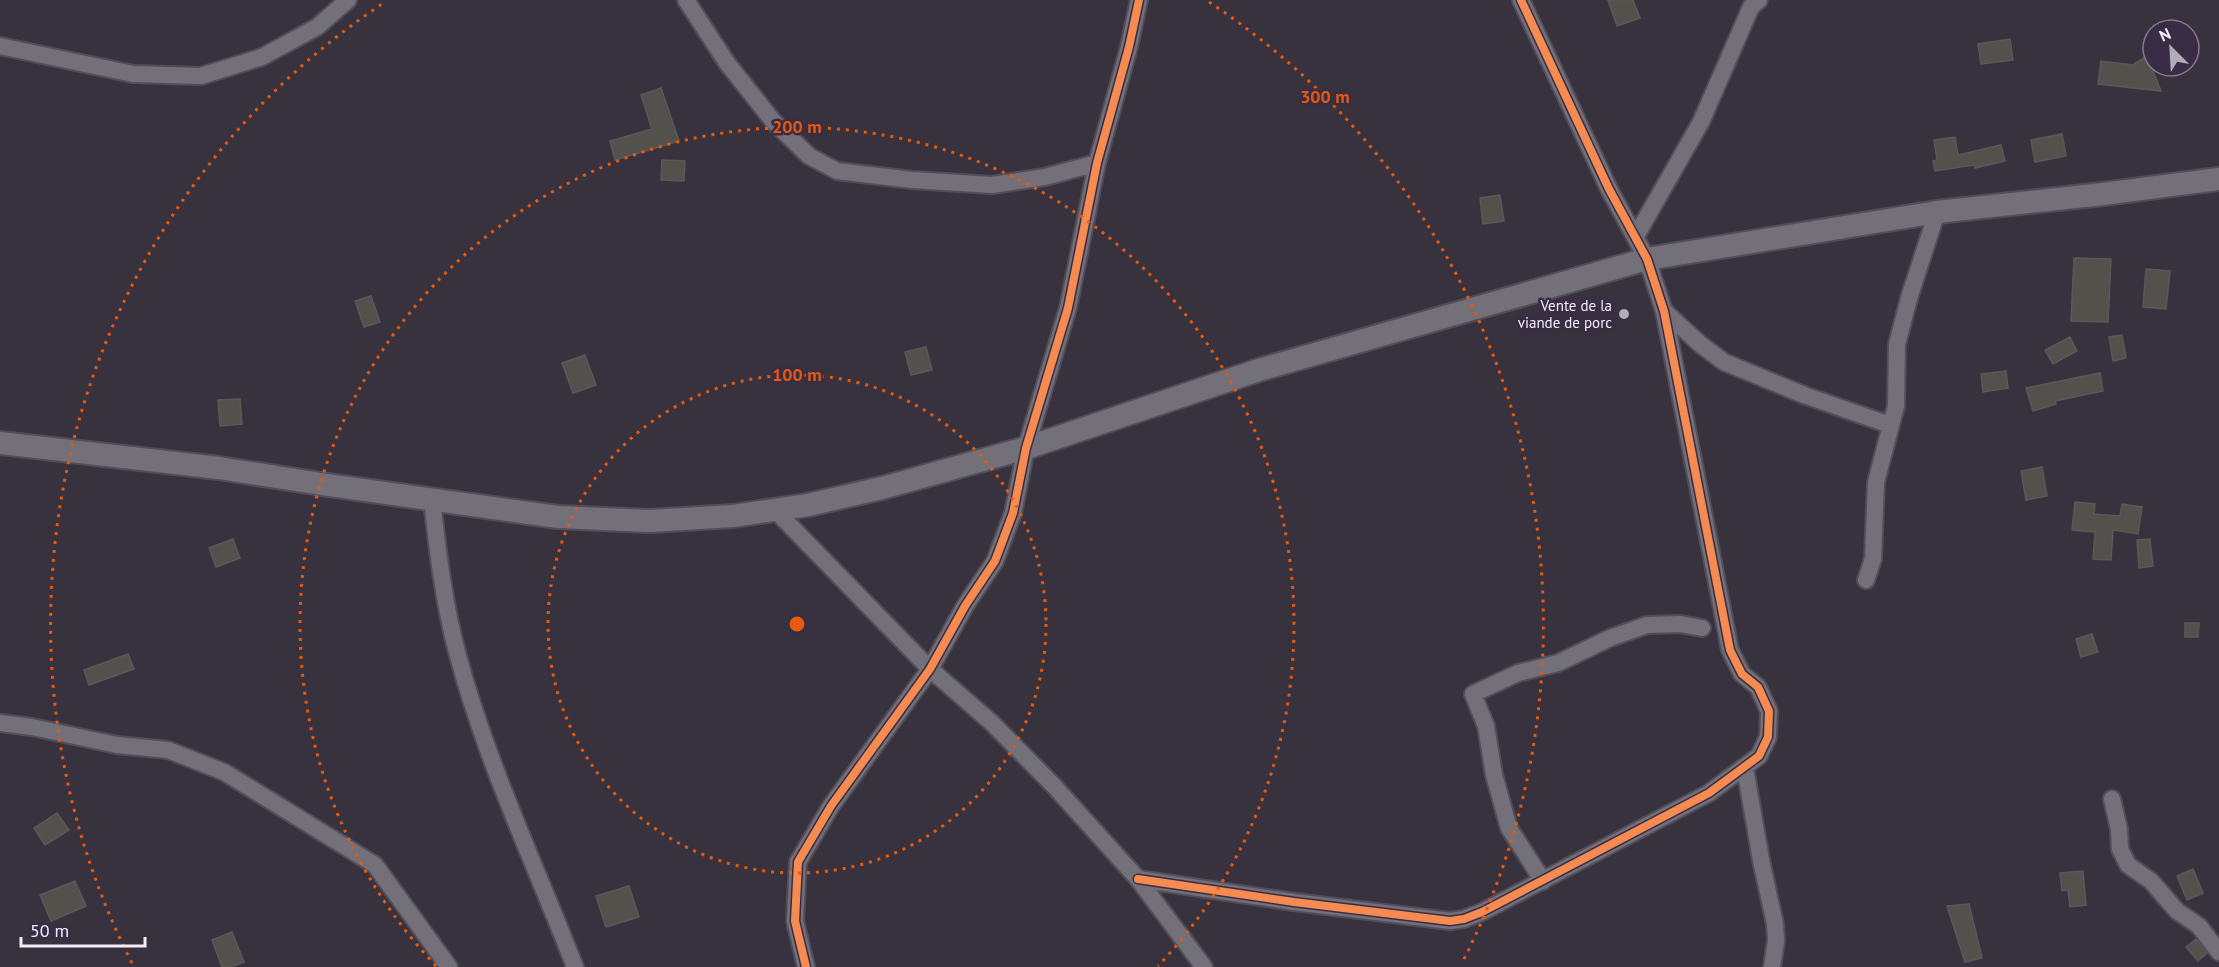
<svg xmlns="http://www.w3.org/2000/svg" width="2219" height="967" font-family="'PT Sans',sans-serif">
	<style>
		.building { fill: #52514b; stroke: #5a595a; stroke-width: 1.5 }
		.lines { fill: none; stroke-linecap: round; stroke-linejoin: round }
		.minor-casing { stroke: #524e59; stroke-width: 20 }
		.secondary-casing { stroke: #524e59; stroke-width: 26 }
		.minor { stroke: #74707a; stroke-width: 16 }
		.secondary { stroke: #74707a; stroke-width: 22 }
		.cycleway-casing { stroke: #382d44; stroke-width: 11 }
		.cycleway { stroke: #f68b52; stroke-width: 8 }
		.ring { fill: none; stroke: #e8590c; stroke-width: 3; stroke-dasharray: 3 6 }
		.poi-dot { fill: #b2acba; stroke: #382d44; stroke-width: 2 }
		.labels { text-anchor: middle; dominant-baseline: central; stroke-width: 5; stroke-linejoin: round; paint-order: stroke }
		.poi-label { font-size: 15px; fill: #f4edfc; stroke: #382d44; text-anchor: end }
		.centre { fill: #e8590c; stroke: #382d44; stroke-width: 3 }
		.ring-label { font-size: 18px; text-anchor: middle; font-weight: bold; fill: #e8590c; stroke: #382d44; stroke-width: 5; stroke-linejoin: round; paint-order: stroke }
	</style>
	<rect width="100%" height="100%" fill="#38323f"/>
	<path class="building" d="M1608,0h25l7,18 -23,8z
		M2010,39l3,21 -32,4 -3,-20z
		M2153,52v19l8,20 -63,-7 3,-23 32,4z
		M661,88l18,53 -64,19 -5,-19 42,-12 -11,-34z
		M2062,134l4,22 -31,6 -4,-22z
		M1955,137l3,18 43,-10 4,16 -30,7 -1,-3 -39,6 -2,-10 4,-1 -3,-20z
		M662,160l23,1 -1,20 -23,-1z
		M1500,195l4,26 -21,3 -3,-26z
		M2074,258l37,1 -3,63 -37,-1z
		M2146,269l24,2 -4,38 -23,-2z
		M371,296l9,26 -16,5 -9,-26z
		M2122,335l4,23 -13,3 -4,-24z
		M2070,337l7,14 -24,13 -8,-14z
		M926,347l6,23 -21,5 -6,-23z
		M585,355l11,30 -23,8 -11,-30z
		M2006,371l2,17 -25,4 -2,-18z
		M2100,373l3,18 -48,10 1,3 -23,7 -7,-23z
		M240,399l2,25 -22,2 -2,-26z
		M2042,467l5,29 -21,4 -5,-29z
		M2075,502l20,2 -1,10 26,2 2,-12 20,3 -4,27 -25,-4 -2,30 -18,-1 2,-27 -23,-2z
		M233,539l7,19 -24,9 -7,-19z
		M2150,539l3,27 -14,2 -2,-28z
		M2185,623h14l-1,14h-13z
		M2092,634l6,18 -17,5 -5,-18z
		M128,654l6,15 -45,16 -5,-15z
		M57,813l12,17 -24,15 -11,-17z
		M2193,869l10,24 -16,7 -10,-24z
		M2083,871l3,34 -16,2 -2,-17 -6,1 -2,-18z
		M75,881l11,25 -35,15 -11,-26z
		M629,886l10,31 -33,10 -10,-31z
		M1969,904l13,54 -17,4 -18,-56z
		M232,932l12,30 -13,5h-9l-10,-27z
		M2196,939l11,14 -9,8 -12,-14z"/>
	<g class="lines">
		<defs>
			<path id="minor" d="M686,0l41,63 46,58 36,35 28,15 75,9 80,5 53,-8 52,-14
				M0,46l133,28 68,2 61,-19 55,-30 31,-27
				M1636,236l65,-114 50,-115 8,-7
				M1664,311l36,33 24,18 80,33 86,30
				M432,500c6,54 12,104 26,156 29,107 77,208 117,311
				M775,510l155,159 62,54 62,63 84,93 66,88
				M1866,580l7,-21 3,-77 20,-76 1,-62 13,-49 27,-83
				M0,723l32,4 85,18 51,5 56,22 151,93 74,102
				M1745,768l16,92 14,64 1,17 -4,26
				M2112,799l7,30 1,20 8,16 23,16 26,30 22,15 20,26
				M1138,879l156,23 156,19 14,-2 18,-7 227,-119 50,-37 9,-19 1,-26 -11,-24 -16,-13 -12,-24 -66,-339 -17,-52 -38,-70 -88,-189
				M1543,881l-34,-53 -15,-53 -8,-49 -13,-32 45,-21 40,-10 52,-25 37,-13 33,-1 22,4
				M806,967l-11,-46 3,-59 33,-56 99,-137 35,-63 30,-45 18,-48 13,-65 42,-140 29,-145 32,-116 10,-47"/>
			<path id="secondary" d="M0,443l219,25 102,16 237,33 91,4 84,-5 75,-11 74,-17 144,-40 233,-78 388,-111 290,-47 166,-18 116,-15"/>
		</defs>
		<use href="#minor" class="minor-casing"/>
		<use href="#secondary" class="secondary-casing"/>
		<use href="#minor" class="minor"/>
		<use href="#secondary" class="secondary"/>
		<defs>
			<path id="cycleway" d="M1138,879l156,23 156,19 14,-2 18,-7 227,-119 50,-37 9,-19 1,-26 -11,-24 -16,-13 -12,-24 -66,-339 -17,-52 -38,-70 -88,-189
				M806,967l-11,-46 3,-59 33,-56 99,-137 35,-63 30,-45 18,-48 13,-65 42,-140 29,-145 32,-116 10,-47"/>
		</defs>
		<use href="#cycleway" class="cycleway-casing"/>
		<use href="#cycleway" class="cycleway"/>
	</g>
	<g class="ring">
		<circle cx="797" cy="624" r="249"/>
		<path d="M436 966A497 497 0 1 1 1158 966"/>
		<path d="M132 963A746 746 0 0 1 385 2M1209 2A746 746 0 0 1 1462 963"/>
	</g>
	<circle class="poi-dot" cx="1624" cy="314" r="6"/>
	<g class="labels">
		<g class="poi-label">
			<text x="1612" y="305">Vente de la<tspan x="1612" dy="17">viande de porc</tspan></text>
		</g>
	</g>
	<circle cx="797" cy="624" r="9" class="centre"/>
	<g class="ring-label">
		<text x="1325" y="103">300 m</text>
		<text x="797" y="133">200 m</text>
		<text x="797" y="381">100 m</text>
	</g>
	<g transform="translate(2171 48) rotate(336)"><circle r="28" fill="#382d44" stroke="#837a8e" stroke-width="1.5"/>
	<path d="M0-4.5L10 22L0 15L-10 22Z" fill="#b2acba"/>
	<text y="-9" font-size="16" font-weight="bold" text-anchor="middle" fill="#f4edfc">N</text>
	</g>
	<path d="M21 937v9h124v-9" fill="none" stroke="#f4edfc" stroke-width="3"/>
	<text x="30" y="937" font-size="18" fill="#f4edfc" stroke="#382d44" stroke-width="4.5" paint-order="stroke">50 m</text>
</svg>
